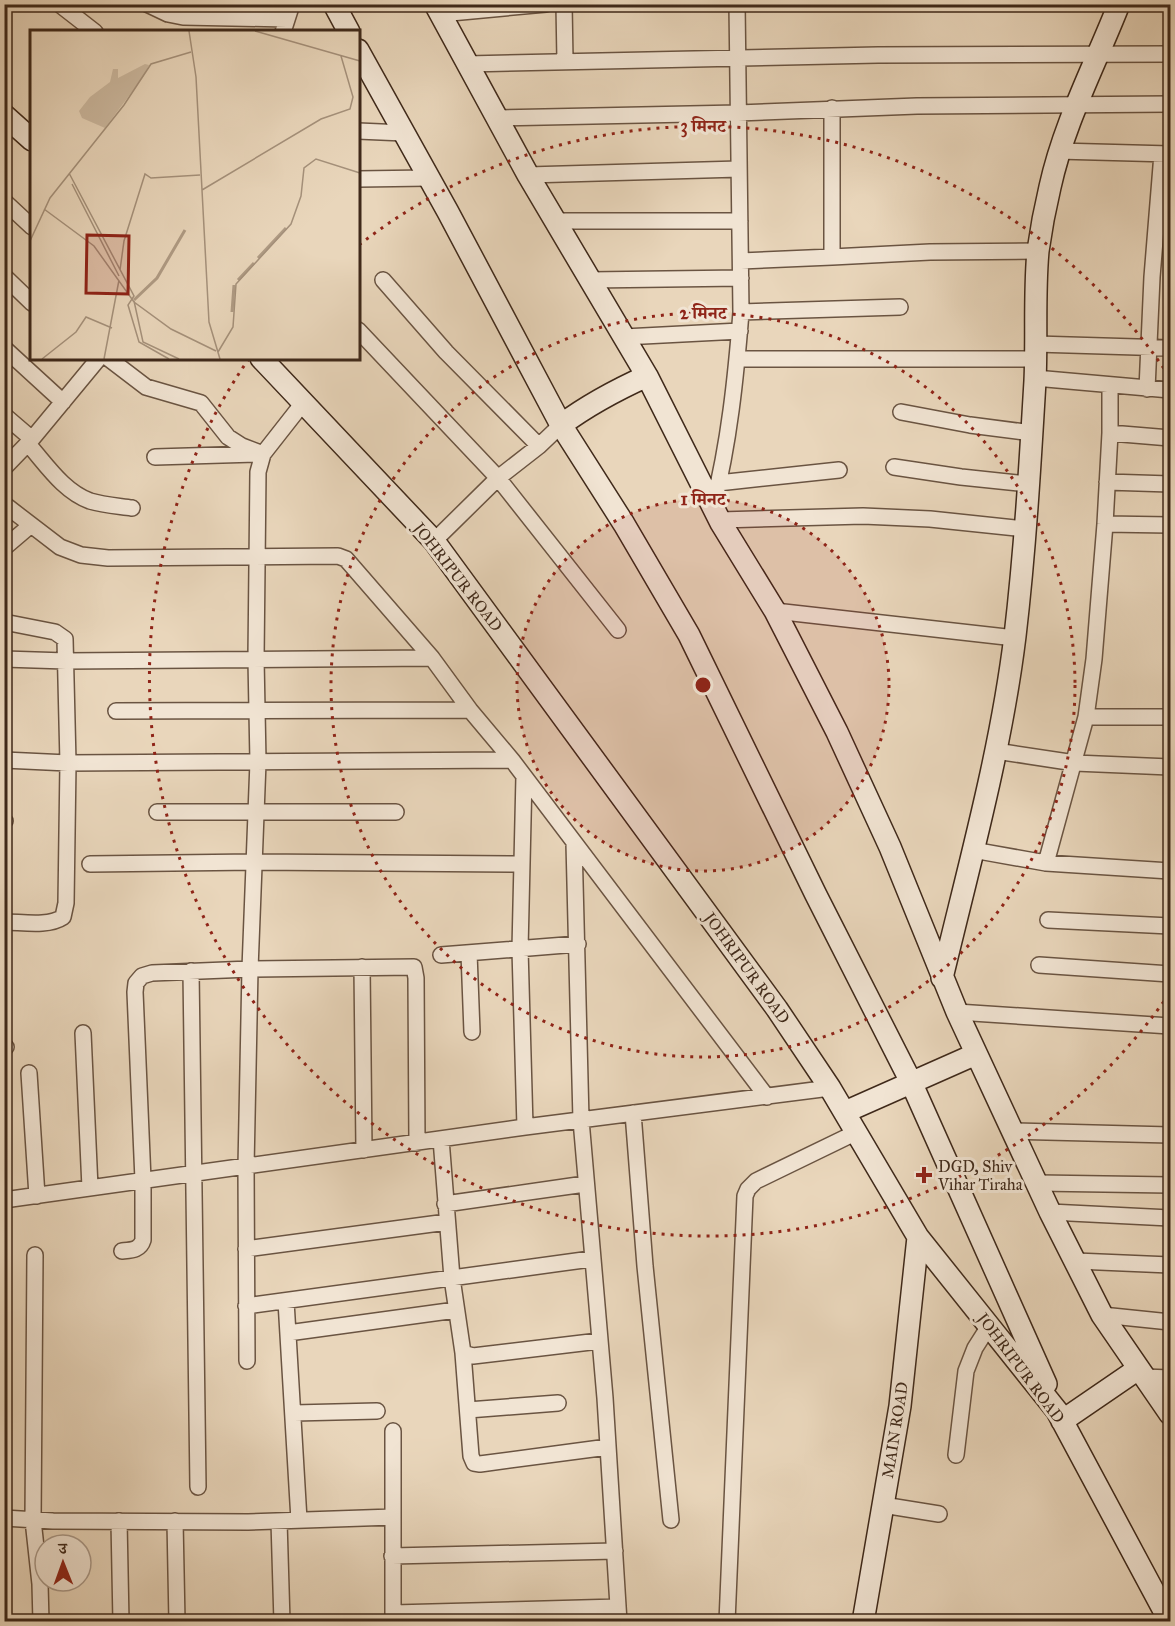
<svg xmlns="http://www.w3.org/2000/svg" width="1175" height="1626" font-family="'IM FELL Great Primer','Noto Serif Devanagari',serif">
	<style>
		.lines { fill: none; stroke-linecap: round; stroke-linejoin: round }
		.street-casing { stroke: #6a5442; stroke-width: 18 }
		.secondary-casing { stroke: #3f291a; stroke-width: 24 }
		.street { stroke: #f1e4d3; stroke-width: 15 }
		.secondary { stroke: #f1e4d3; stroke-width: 21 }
		.ring { fill: none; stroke: #8f2418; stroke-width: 3; stroke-dasharray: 3 6 }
		.poi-dot { fill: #8f2418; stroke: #f1e4d3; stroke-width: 2 }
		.labels { text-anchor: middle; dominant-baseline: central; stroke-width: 6; stroke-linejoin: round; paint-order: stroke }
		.street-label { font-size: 16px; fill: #3f291a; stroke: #f1e4d3 }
		.poi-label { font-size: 16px; fill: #3f291a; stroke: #f1e4d3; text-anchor: start }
		.inset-river { fill: none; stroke: #af9b84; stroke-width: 3 }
		.inset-road { fill: none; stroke: #a5917b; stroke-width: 1.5 }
		.view { fill: #8f2418; fill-opacity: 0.15; stroke: #8f2418; stroke-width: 3 }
		.inset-edge { fill: none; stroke: #3f291a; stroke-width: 3 }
		.centre { fill: #8f2418; stroke: #f1e4d3; stroke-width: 3 }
		.ring-label { font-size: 18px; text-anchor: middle; font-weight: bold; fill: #8f2418; stroke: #f1e4d3; stroke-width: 6; stroke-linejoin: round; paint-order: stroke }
	</style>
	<rect width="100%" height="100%" fill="#e9d6bb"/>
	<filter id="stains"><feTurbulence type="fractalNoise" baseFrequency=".00333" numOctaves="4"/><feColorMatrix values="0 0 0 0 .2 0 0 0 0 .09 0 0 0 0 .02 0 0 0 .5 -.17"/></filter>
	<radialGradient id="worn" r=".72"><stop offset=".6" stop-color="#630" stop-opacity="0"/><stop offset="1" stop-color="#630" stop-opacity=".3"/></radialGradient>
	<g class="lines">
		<defs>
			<path id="street" d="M59,4l36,28
				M147,4l21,10 15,3 104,2
				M564,4l1,57
				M440,14l106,-10
				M283,32l9,-28
				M467,64l411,-9 292,-1
				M497,118l241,-5 179,-7 253,-2
				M358,131l46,2
				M1058,151l112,3
				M528,175l211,-6
				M358,179l71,-1
				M4,201l28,26
				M557,221h183
				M832,257l98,-5 108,-1
				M741,261l91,-4v-149
				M4,276l28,27
				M383,280l63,72 93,94
				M590,280l151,-2
				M741,312l159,-5
				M358,330l140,148 120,152
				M624,337l116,-6
				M1036,344l134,4
				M4,348l59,54
				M108,358l38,29 55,16 27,34 14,9 21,8
				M737,359h298
				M1035,378l135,12
				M1147,389l5,-112 10,-123
				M901,412l69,13 62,8
				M4,415l28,24
				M1110,433l60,5
				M28,444c18,20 35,47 62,57 13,4 28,5 42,7
				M155,457l102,-3
				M894,467l67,10 67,7
				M4,468l28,-29 67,-81
				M1107,482l63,2
				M718,483l121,-13
				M4,504l56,43 21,8 27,3 230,-2 8,3 86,99 38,52 42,50 255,337
				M713,506c16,-62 23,-130 28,-194l-4,-308
				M720,520l143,-4 67,3 95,10
				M1105,524l65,1
				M434,541l64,-63 41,-32 22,-21
				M4,548l27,-23
				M775,611l240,27
				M4,622l51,10 10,7 3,124 -2,140 -3,14c-15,10 -41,5 -59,5
				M4,659l62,2 366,-3
				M116,711l354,-1
				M1086,717h84
				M996,751l79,12 95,4
				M4,760l64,3 444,-3
				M524,776l-4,173 5,178
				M157,812h239
				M4,821h1
				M574,843l7,277 24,278 14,224
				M973,850l73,13 124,8
				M1046,863l40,-146 8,-58 11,-135 5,-91v-48
				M90,864l165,-2 267,2
				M1048,920l122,6
				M469,953l3,79
				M441,955l137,-11
				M1039,965l131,9
				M362,967l2,183
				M191,971l7,516
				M957,1012l213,14
				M83,1033l7,155
				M4,1047h2
				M29,1073l8,123
				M633,1113l12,153 26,254
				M1011,1131l159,4
				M441,1139l11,139 11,75 10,3 126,-15
				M1038,1183l132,2
				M4,1200l521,-73 305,-39
				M445,1204l140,-20
				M1050,1212l120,6
				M246,1249l201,-27
				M122,1251c10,-1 18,-1 21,-11v-60l-8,-188 1,-9 6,-7 10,-3 98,-4 164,-2 2,11 1,165
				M35,1255l-2,265 7,64 1,38
				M1076,1261l94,4
				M286,1301l13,219
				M246,1306l345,-47
				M1102,1315l68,7
				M288,1333l168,-23
				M463,1353l8,103 3,7 6,1 128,-17
				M247,1361l-1,-194 4,-198 8,-207 -2,-103 2,-187 5,-18 40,-51
				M1144,1377l26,1
				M468,1410l90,-7
				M294,1413l83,-2
				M956,1455l10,-84 9,-23 14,-22
				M883,1505l56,9
				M4,1518l49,3 195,1 145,-5
				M119,1521l2,101
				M175,1521l2,101
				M279,1521l3,101
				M392,1556l223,-5
				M393,1613l225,-6
				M393,1622v-191
				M727,1622l18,-426 3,-7 8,-8 101,-49"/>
			<path id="secondary" d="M334,4l15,28
				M435,4l93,171 119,201 74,147 54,88 62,121 53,115 67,165 93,200 52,103 68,99
				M358,50l90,162 113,213 63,99 65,111 127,260 95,187 135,302
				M4,115l28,25
				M261,358l173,183 343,468 53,79 88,149 139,174 113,211
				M561,425c27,-20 55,-35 86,-49
				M942,978c27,-113 59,-227 73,-342 10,-85 15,-170 20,-255 2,-43 -1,-87 3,-130 3,-22 7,-43 12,-64 14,-64 45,-122 69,-183
				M845,1112l131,-58
				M1062,1421l76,-52
				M863,1622l37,-216 18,-169"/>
		</defs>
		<use href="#street" class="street-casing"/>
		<use href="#secondary" class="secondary-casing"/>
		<use href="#street" class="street"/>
		<use href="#secondary" class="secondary"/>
	</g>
	<circle cx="703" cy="685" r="186" fill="#8f2418" fill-opacity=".12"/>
	<g class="ring">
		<circle cx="703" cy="685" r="186"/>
		<circle cx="703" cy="685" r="372"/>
		<path d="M1169 994A559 559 0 1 1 248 360M359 245A559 559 0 0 1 1169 376"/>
	</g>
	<path class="poi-dot" d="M921 1166h6v6h6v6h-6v6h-6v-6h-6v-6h6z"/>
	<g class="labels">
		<g class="street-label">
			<text transform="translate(458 577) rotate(52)">JOHRIPUR ROAD</text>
			<text transform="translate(747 968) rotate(54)">JOHRIPUR ROAD</text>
			<text transform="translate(1021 1368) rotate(53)">JOHRIPUR ROAD</text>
			<text transform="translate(895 1430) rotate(-81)">MAIN ROAD</text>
		</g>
		<g class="poi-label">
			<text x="938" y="1166">DGD, Shiv<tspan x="938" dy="18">Vihar Tiraha</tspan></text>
		</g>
	</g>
	<g transform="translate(30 30)">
		<rect width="330" height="330" fill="#e9d6bb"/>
		<path d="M115,34l4,1 -6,12 -38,51 -23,-10 -3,-7 11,-14 20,-15 3,-13h5v9z" fill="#ccb9a0"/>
		<path class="inset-river" d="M228,228l28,-30M208,250l16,-17M104,270l23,-22 28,-48M202,282l2,-27"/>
		<path class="inset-road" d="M159,1l7,46 13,245 11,37M225,1l105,30M39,143l65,123 -6,9 11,37 30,17M42,154l47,92M172,160l119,-71 29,-10 3,-12 -12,-41M14,179l50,37 40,56 37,27 45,22M0,211l20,-43 74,-93 27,-41 40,-12M90,240l4,-29 21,-67 6,4 49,-3M104,271l9,41 36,17M188,322l15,-25 3,-43 55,-60 10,-28 3,-28 12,-9 44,14M12,329l34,-27 10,-15 26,11M74,329l15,-79"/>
		<path class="view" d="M57,205l42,1 -1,58 -42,-1z"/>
		<rect width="330" height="330" class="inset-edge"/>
	</g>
	<circle cx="703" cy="685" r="9" class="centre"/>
	<g class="ring-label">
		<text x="703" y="132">3 मिनट</text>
		<text x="703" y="319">2 मिनट</text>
		<text x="703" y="505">1 मिनट</text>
	</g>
	<rect width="1175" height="1626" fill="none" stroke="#e9d6bb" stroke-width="24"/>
	<rect x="6" y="6" width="1163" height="1614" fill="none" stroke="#3f291a" stroke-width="3"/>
	<rect x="12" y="12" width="1151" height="1602" fill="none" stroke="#3f291a" stroke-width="1.5"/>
	<g transform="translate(63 1563) rotate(359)"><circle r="28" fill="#f1e4d3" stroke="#aa9989" stroke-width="1.5"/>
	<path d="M0-4.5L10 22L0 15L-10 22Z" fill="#8f2418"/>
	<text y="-9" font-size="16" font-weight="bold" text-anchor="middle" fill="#3f291a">उ</text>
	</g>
	<rect width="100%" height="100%" filter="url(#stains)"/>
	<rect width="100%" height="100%" fill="url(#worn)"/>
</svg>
